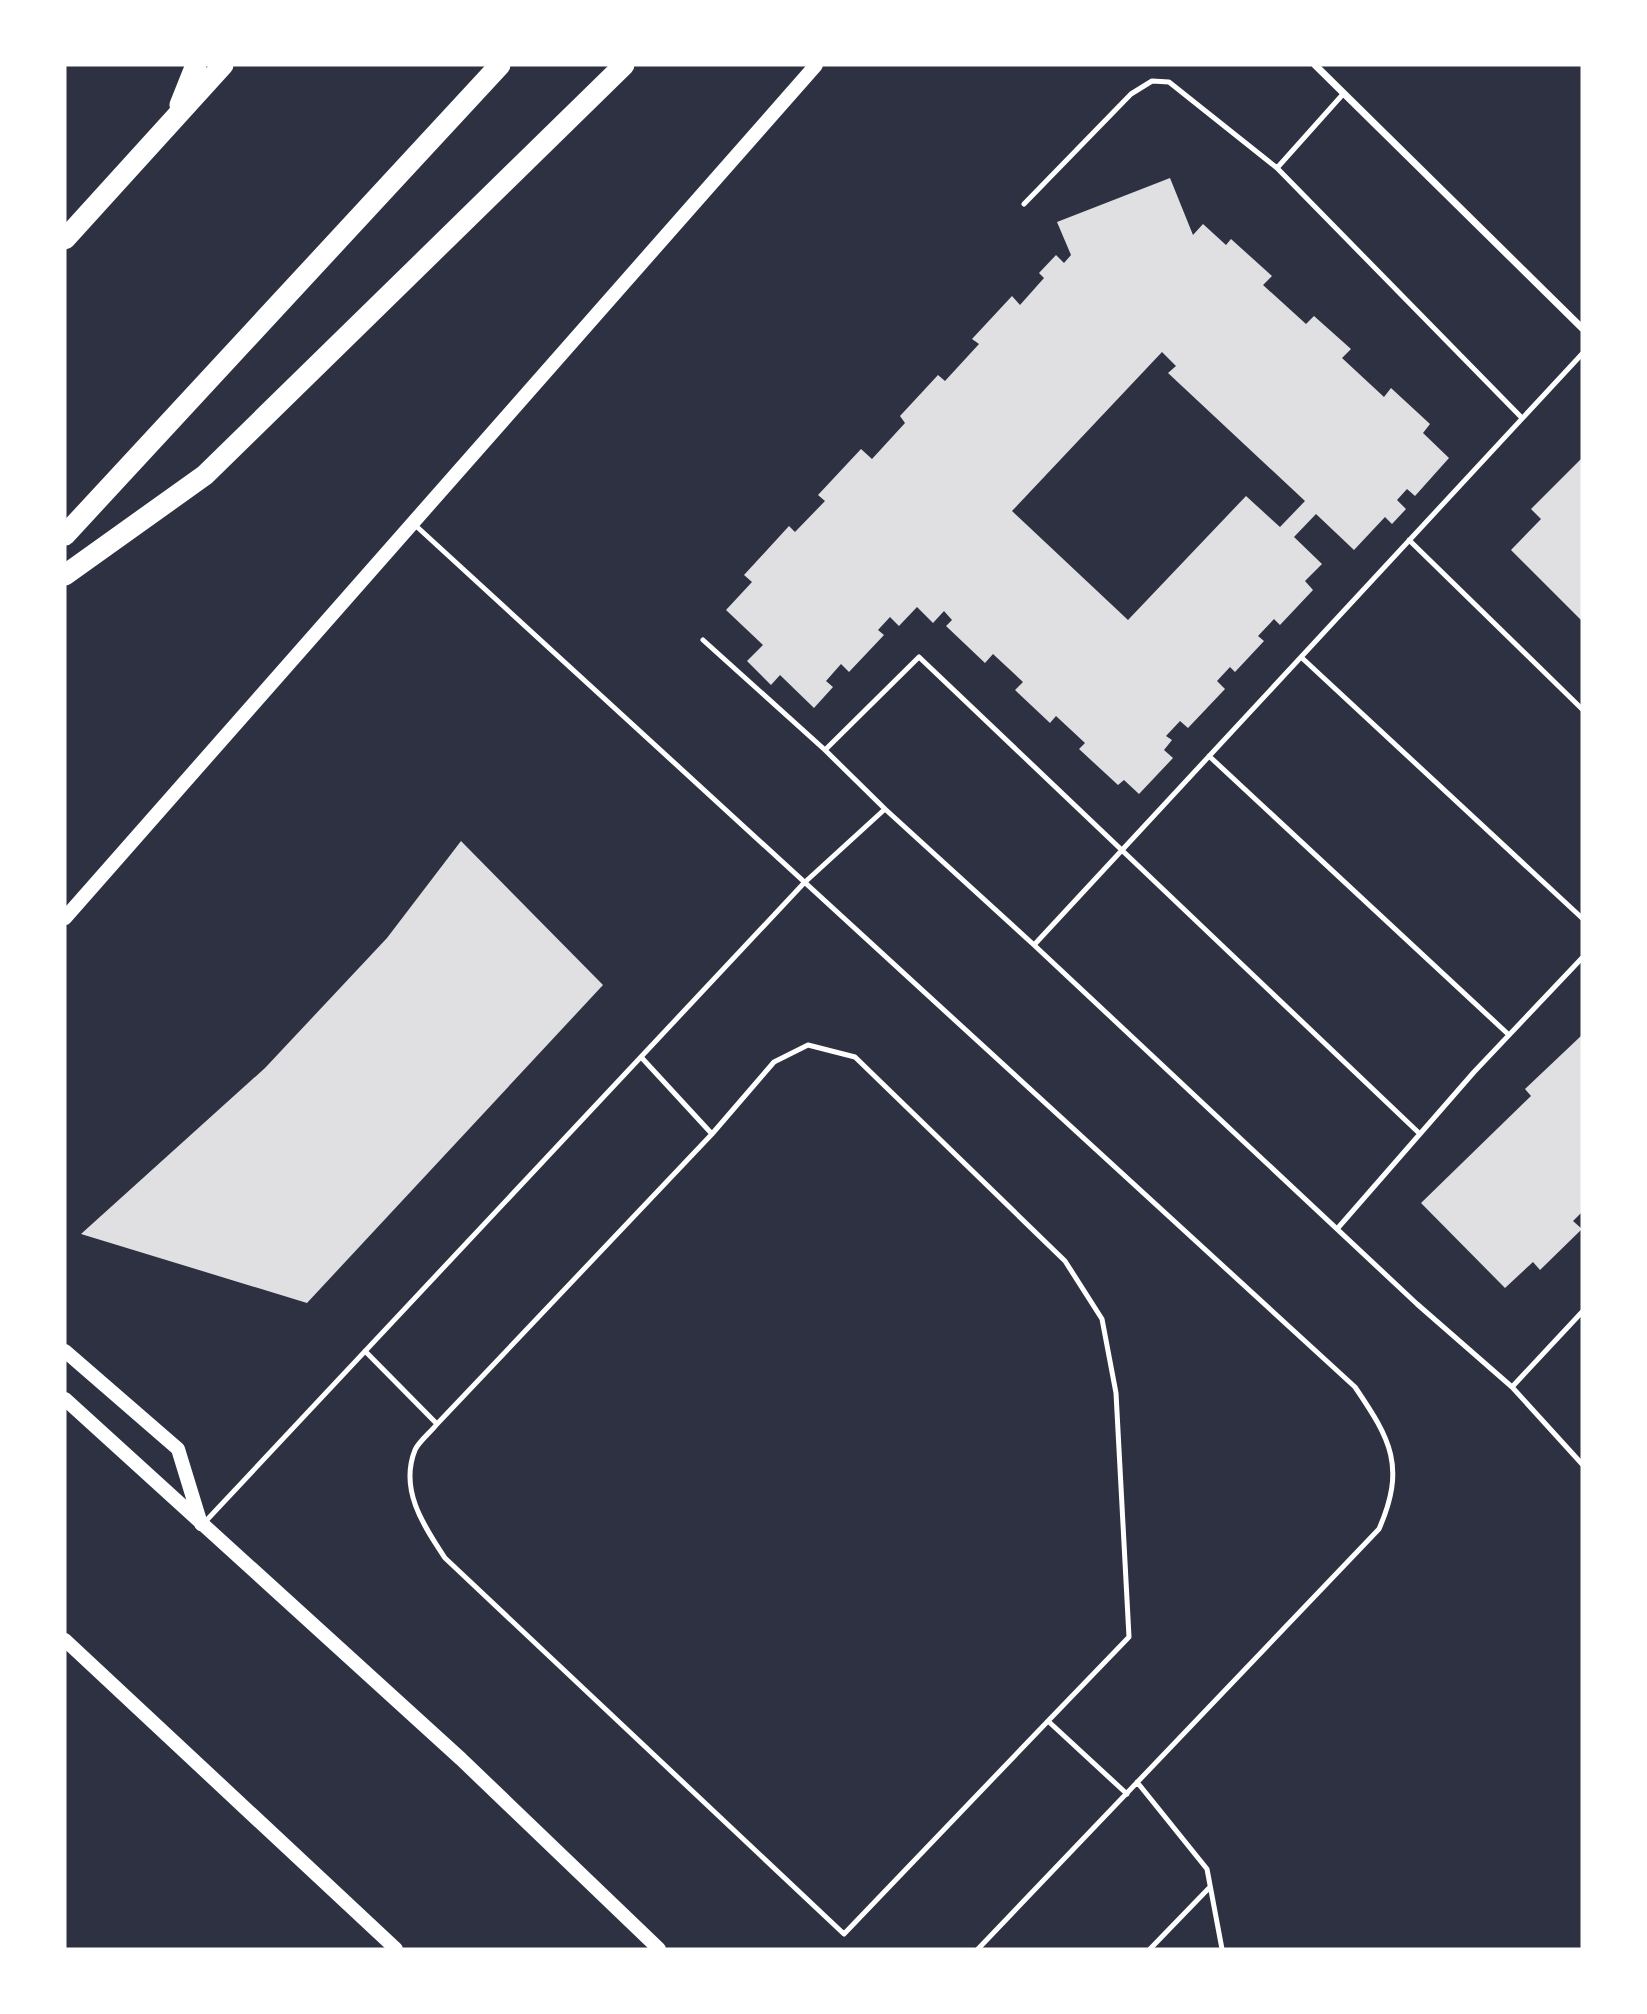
<svg xmlns="http://www.w3.org/2000/svg" width="1647" height="2014" font-family="'PT Sans Narrow',sans-serif">
	<style>
		.building { fill: #e0e0e3; fill-rule: evenodd }
		.lines { fill: none; stroke-linecap: round; stroke-linejoin: round }
		.service { stroke: #fff; stroke-width: 5 }
		.minor { stroke: #fff; stroke-width: 7 }
		.secondary { stroke: #fff; stroke-width: 14 }
		.motorway { stroke: #fff; stroke-width: 21 }
	</style>
	<rect width="100%" height="100%" fill="#2d3142"/>
	<path class="building" d="M1170,178l23,57 10,-11 23,21 5,-6 41,37 -9,9 43,39 8,-8 37,33 -9,9 42,39 7,-9 39,36 -7,9 26,25 -34,38 -8,-7 -10,11 9,9 -14,15 -7,-7 -31,33 -38,-36 -22,23 28,27 -17,17 8,9 -33,35 -6,-6 -16,17 6,5 -29,31 -5,-5 -13,14 8,8 -37,39 -8,-7 -14,15 6,4 -8,10 9,8 -34,36 -15,-14 -6,5 -39,-36 6,-6 -29,-27 -6,7 -35,-33 8,-8 -30,-28 -8,9 -39,-37 6,-6 -8,-9 -11,12 -16,-16 -18,19 -9,-9 -12,13 6,5 -35,37 -8,-8 -15,17 7,6 -19,21 -34,-33 -9,10 -24,-24 16,-16 -37,-35 26,-28 -8,-7 45,-49 6,6 30,-31 -7,-6 43,-46 11,10 33,-36 -5,-7 38,-41 7,6 34,-37 -7,-5 40,-43 8,9 24,-27 -5,-5 17,-18 8,8 7,-8 -14,-33zM1162,352l14,14 -8,7 137,128 -25,26 -34,-31 -118,124 -116,-109z
		M1582,458v163l-71,-71 30,-31 -10,-10z
		M461,841l142,144 -296,318 -226,-69 184,-166 122,-130z
		M1582,1035v177l-9,9 9,8 -42,41 -7,-8 -28,26 -84,-85 110,-107 -6,-7z"/>
	<g class="lines">
		<path class="service" d="M1344,93l-67,75 245,250
			M1024,204l107,-110 21,-13 17,1 108,86
			M1582,354l-548,591 383,359 95,83 70,-75
			M415,525l940,862c36,53 51,80 24,142l-401,420
			M1409,540l173,169
			M703,640l122,110
			M1301,657l281,261
			M1209,756l300,279
			M885,809l-60,-59 94,-93 501,477
			M712,1134l62,-72 34,-17 47,12 210,204 37,58 14,74 13,244 -81,84 79,73
			M1337,1229l137,-157 108,-114
			M365,1351l72,73 275,-290 -71,-77
			M1512,1387l70,77
			M437,1424c-6,8 -18,17 -22,26 -16,40 9,76 30,108l399,376 204,-213
			M204,1523l600,-640 81,-74 149,136
			M1137,1782l70,87 15,80
			M1150,1949l60,-62"/>
		<path class="minor" d="M1315,65l267,263"/>
		<path class="secondary" d="M65,918l751,-853
			M65,1351l113,98 23,75
			M65,1399l396,360 198,190
			M65,1640l331,309"/>
		<path class="motorway" d="M180,105l16,-40
			M65,239l158,-174
			M65,535l435,-470
			M65,575l140,-100 419,-410"/>
	</g>
	<rect width="1647" height="2014" fill="none" stroke="#ffffff" stroke-width="133"/>
</svg>
